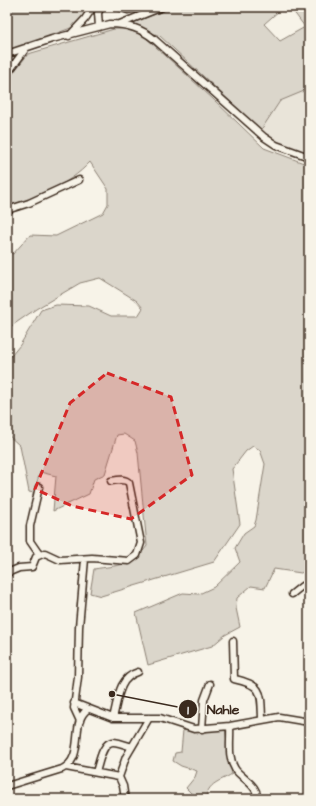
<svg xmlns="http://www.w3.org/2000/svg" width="316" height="806" font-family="'Architects Daughter',sans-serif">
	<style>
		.built { fill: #e9e4d9 }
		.green { fill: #dbd6cb; stroke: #8b8074 }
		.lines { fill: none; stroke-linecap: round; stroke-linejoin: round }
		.minor-casing { stroke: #3b2a1e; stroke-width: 9 }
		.minor { stroke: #f7f3e8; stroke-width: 6 }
		.marked { fill: #d62828; fill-opacity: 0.2; stroke: #d62828; stroke-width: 3; stroke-dasharray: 8 5; stroke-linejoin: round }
		.leader { fill: none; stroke: #3b2a1e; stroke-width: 1.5 }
		.callout-dot { fill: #3b2a1e; stroke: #f7f3e8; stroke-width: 1.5 }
		.mark-label { font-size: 12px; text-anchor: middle; font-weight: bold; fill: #fff }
		.callout-label { font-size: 14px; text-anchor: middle; font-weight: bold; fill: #3b2a1e; stroke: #f7f3e8; stroke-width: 3; stroke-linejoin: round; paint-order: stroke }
	</style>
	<rect width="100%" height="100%" fill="#f7f3e8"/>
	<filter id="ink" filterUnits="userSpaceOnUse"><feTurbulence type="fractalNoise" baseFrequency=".025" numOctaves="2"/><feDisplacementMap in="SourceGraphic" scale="8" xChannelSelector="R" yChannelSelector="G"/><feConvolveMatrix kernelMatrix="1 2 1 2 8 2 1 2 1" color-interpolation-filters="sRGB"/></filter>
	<g filter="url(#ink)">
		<path class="built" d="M309,89v68l-27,-12 -21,-15 19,-29z"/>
		<path class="green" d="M7,7h83l-14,19 -69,26z
			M174,7h104l2,3 -16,14 16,17 25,-14 -15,-20h19v82l-29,12 -19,29 -101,-94 -31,-12z
			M114,29h12l17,6 70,64 51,49 45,17v403l-8,5 -27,-4 -9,19 -14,-2 -14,12 -1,10 4,19 -15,8 -13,11 -64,19 -12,-52 47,-20 16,1 15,-7 26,-25 -5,-14 9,-15 10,-7 2,-6 9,-56 -5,-14 -7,-4 -7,5 -14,18 8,55 -26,38 -113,34 -11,-3 4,-24c23,-4 38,-2 53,-23l-9,-93 -3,-12 -11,-7 -7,1 -12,39 -11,5 -5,15 -36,17 3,-35 -16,-4 -6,21 -5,-1 -9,-46 -13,-12v-73l13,-16 21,-35 15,-5 33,1 22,10h27l5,-8 -6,-7 -37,-23 -20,5 -44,26 -29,20v-78l6,3 17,-19 26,1 47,-23 5,-9v-15l-18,-27c-22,24 -53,35 -83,45v-125l2,-4 19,-24z
			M225,729l7,45c-13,8 -23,8 -27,25h-10v-2l-9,-9 9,-11 2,-6 -16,-5 -8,-5 2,-8 6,-1 2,-22z"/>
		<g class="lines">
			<defs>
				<path id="minor" d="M119,7l9,3 12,-3
					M120,24l42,-17
					M99,27l-1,-14 3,-6
					M69,36l16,-17 8,-12
					M7,54l45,-15 58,-15c16,0 32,5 44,15l110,98 12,8 33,12
					M7,74l20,-27
					M7,210l22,-7 50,-23
					M39,554l-9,-13v-15l9,-39
					M7,573l12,-5 13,-1 4,-10 9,-4 15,7 32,-2 37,3 8,-6 4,-12 -12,-60c-4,-5 -12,-3 -18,-2
					M292,594l10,-8h7
					M233,641l1,38c29,6 27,13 28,40
					M74,703l39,15h47l34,11 36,-3 49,-9 30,5
					M113,718c5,-18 5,-40 25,-46
					M80,721l-6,-13 4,-31 1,-50 6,-68
					M230,726c1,15 -3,30 5,43 6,9 26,18 21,30
					M202,729l2,-29 6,-16
					M66,767l53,10
					M96,772c3,-8 6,-30 17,-30 5,0 13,3 19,5
					M7,786l55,-17c24,-11 7,-47 26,-60
					M125,799l-2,-13 -4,-9 7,-20 23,-39"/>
			</defs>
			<use href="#minor" class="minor-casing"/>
			<use href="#minor" class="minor"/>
		</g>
	</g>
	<path class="marked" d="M107,373l64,24 21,78 -61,44 -59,-13 -37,-17 35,-86z"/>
	<path class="leader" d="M112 694L188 709"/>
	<g class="callout-dot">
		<circle cx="112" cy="694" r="4"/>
		<circle cx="188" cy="709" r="10"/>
	</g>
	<g class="mark-label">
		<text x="188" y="714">1</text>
	</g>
	<g class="callout-label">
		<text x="223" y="714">Nahle</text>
	</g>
	<rect width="316" height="806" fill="none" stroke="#f7f3e8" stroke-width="24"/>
	<rect x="12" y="12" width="292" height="782" fill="none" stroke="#3b2a1e" stroke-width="1.5" filter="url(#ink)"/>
</svg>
